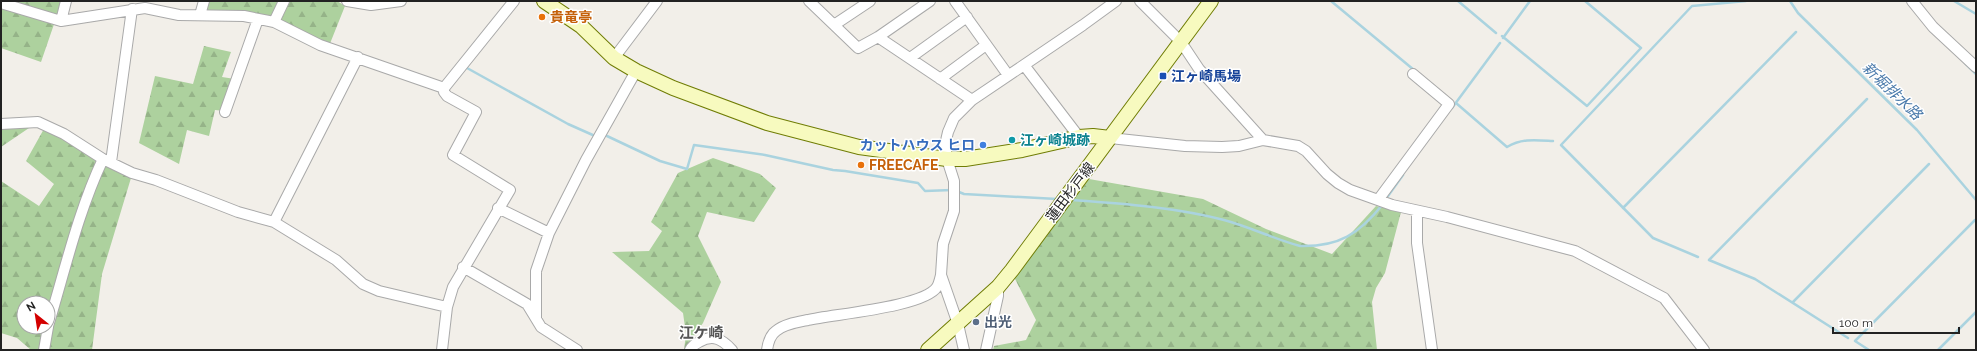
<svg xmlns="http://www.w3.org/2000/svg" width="1977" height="351" font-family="Raleway,'Noto Sans JP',sans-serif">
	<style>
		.forest { fill: url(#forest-firs); fill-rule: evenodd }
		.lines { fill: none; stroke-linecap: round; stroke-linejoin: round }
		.stream { stroke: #aad3df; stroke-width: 2.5 }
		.street-casing { stroke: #a9a9a9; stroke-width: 12 }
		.secondary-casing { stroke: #707d05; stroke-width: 16 }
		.street { stroke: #fff; stroke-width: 10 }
		.secondary { stroke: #f7fabf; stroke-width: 14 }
		.food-dot { fill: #e8710a; stroke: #fff; stroke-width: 1.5 }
		.transit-dot { fill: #1a4fb4; stroke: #fff; stroke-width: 1.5 }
		.culture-dot { fill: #0f9aa8; stroke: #fff; stroke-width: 1.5 }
		.shop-dot { fill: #3f7fe0; stroke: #fff; stroke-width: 1.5 }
		.service-dot { fill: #5c6f8a; stroke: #fff; stroke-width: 1.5 }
		.labels { text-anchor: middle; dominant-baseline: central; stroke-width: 3; stroke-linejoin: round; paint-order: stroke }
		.food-label { font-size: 14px; font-weight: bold; fill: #c56008; stroke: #fff; text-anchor: start }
		.transit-label { font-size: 14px; font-weight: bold; fill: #164399; stroke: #fff; text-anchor: start }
		.culture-label { font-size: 14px; font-weight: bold; fill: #0d838f; stroke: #fff; text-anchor: start }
		.shop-label { font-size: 14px; font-weight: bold; fill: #366cbe; stroke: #fff; text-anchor: end }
		.street-label { font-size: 14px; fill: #222; stroke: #fff }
		.service-label { font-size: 14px; font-weight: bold; fill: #4e5e75; stroke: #fff; text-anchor: start }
		.water-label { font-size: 15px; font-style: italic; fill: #4a7aab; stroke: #fff }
		.neighbourhood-label { font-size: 15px; font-weight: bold; fill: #555; stroke: #fff }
	</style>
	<defs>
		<pattern id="forest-firs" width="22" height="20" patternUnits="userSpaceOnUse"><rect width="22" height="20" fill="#add19e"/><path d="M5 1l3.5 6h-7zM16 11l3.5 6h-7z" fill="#95b388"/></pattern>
	</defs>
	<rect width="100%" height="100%" fill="#f2efe9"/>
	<path class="forest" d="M1,1h61l-21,61 -40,-14z
		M206,1h131l8,5 -16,40 -50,-25 -75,-10z
		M204,46l27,6 -9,25 13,2 -10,32 -10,-1 -6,26 -22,-6 -8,34 -40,-21 16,-67 38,8z
		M45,127l86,51 -29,96 -10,76h-61l-14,-12 -16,-5v-152l38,25 15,-22 -28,-23zM24,303h24v24h-24z
		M1,128h28l-28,19z
		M713,158l47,16 16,14 -22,34 -47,-10 -9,24 23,46 -18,41 -19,27 2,-16 -3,-21 -71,-61 37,-1 13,-20 -11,-9 27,-49z
		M1089,179l114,20 63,30 66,25 44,-48 25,6 -16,61 -9,15 -4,14 5,48h-384l1,-4 32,-6 10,-20 -22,-43z"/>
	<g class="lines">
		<path class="stream" d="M1331,1l83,69
			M1458,1l38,32
			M1790,1l8,12 119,117 59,70
			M1954,1l22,13
			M1502,36l85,70 54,-58 -56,-47
			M1503,38l27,-37
			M1965,63l11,11
			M467,68l101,56 27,12
			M1456,103l51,44c15,-9 29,-7 46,-6
			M1452,108l48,-65
			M607,136l53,25 27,8 7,-24 71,10 68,15 12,1 73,12 7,8 27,-1
			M959,192l5,2 93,5
			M1388,196l15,-21
			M1073,200c51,4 102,7 151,20 26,7 50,19 76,26 39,1 59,-12 83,-42
			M1623,208l173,-176
			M1698,257l-45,-19 -92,-93 131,-139 54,-5
			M1793,302l136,-138
			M1848,338l-93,-59 -46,-19 158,-161
			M1869,350l-14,-9 120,-121
			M1938,350l38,-38"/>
		<defs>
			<path id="street" d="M347,1l24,4 30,-4
				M809,1l49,47 20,-11 52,-36
				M955,1l53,74
				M1140,1l41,41 18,27 64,71
				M1912,1l21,26 43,40
				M1,3l60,18 84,-13 34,7 65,1 30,6 46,23 124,43
				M200,15l4,-14
				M61,21l5,-20
				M274,22l10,-21
				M834,25l36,-24
				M878,37l94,63
				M614,58l43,-57
				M910,58l57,-41
				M1024,65l59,-40 33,-24
				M940,79l46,-34
				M225,112l33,-93
				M1,124l37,-2 26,12 39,25 29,14 24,7 82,32 36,10 62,38 27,24 16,7 68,16
				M1110,138l75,8 37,1 17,-1 24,-6 35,6 8,5 21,23 11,9 12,7 42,15 55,12 128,34 89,47 40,52
				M111,162l21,-153
				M1378,200l71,-96 -36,-30
				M498,208l51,25
				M1417,211v32l15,107
				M274,222l84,-165
				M463,267l64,37 14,23 36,23
				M536,318v-47l13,-38 37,-73 50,-89
				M48,326c17,-56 30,-114 55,-167
				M44,350l4,-23
				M442,350l5,-43 6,-20 57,-97 -57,-35 23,-43 -29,-16 -3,-4v-4l70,-87
				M690,350c2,-4 5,-6 9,-8 14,-8 23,-3 33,8
				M767,350c1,-7 3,-15 9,-19 8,-7 22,-9 32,-11 26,-6 116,-13 129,-33 2,-3 3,-8 4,-12
				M964,350l-6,-26 -17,-49 2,-31 11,-33v-30l-7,-22 -2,-14 3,-13 6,-14 18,-18 52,-35 55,72
				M986,350l12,-54v-9"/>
			<path id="secondary" d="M544,1l37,25 33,32 22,13 37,17 94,35 92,24 88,12h18l57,-9 57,-13 14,-1 17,2
				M928,350l70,-63 14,-17 199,-269"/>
		</defs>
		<use href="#street" class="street-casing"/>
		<use href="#secondary" class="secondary-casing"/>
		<use href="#street" class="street"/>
		<use href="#secondary" class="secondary"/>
	</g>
	<g class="food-dot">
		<circle cx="542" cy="17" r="4"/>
		<circle cx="861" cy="165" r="4"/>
	</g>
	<rect class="transit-dot" x="1159" y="72" width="8" height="8" rx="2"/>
	<circle class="culture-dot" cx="1012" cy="140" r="4"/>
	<circle class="shop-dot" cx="983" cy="145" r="4"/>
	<circle class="service-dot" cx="976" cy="322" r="4"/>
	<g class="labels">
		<g class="food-label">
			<text x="550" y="17">貴竜亭</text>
			<text x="869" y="165">FREECAFE</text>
		</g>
		<g class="transit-label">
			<text x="1171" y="76">江ヶ崎馬場</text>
		</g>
		<g class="culture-label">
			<text x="1020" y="140">江ヶ崎城跡</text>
		</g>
		<g class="shop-label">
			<text x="975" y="145">カットハウス ヒロ</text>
		</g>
		<g class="street-label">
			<text transform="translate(1070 192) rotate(-53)">蓮田杉戸線</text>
		</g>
		<g class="service-label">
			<text x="984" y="322">出光</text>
		</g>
		<g class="water-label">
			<text transform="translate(1892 91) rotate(44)">新堀排水路</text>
		</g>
		<g class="neighbourhood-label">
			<text x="701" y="333">江ケ崎</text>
		</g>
	</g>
	<rect width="1977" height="351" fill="none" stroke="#222222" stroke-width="4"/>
	<g transform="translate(36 315) rotate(330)"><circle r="19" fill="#ffffff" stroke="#a7a7a7"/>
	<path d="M0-3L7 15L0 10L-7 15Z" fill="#d40000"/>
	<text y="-6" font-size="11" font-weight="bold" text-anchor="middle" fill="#222222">N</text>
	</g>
	<path d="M1833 327v6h126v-6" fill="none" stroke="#222222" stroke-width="2"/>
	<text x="1839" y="327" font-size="12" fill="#222222" stroke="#ffffff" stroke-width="3" paint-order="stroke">100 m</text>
</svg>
